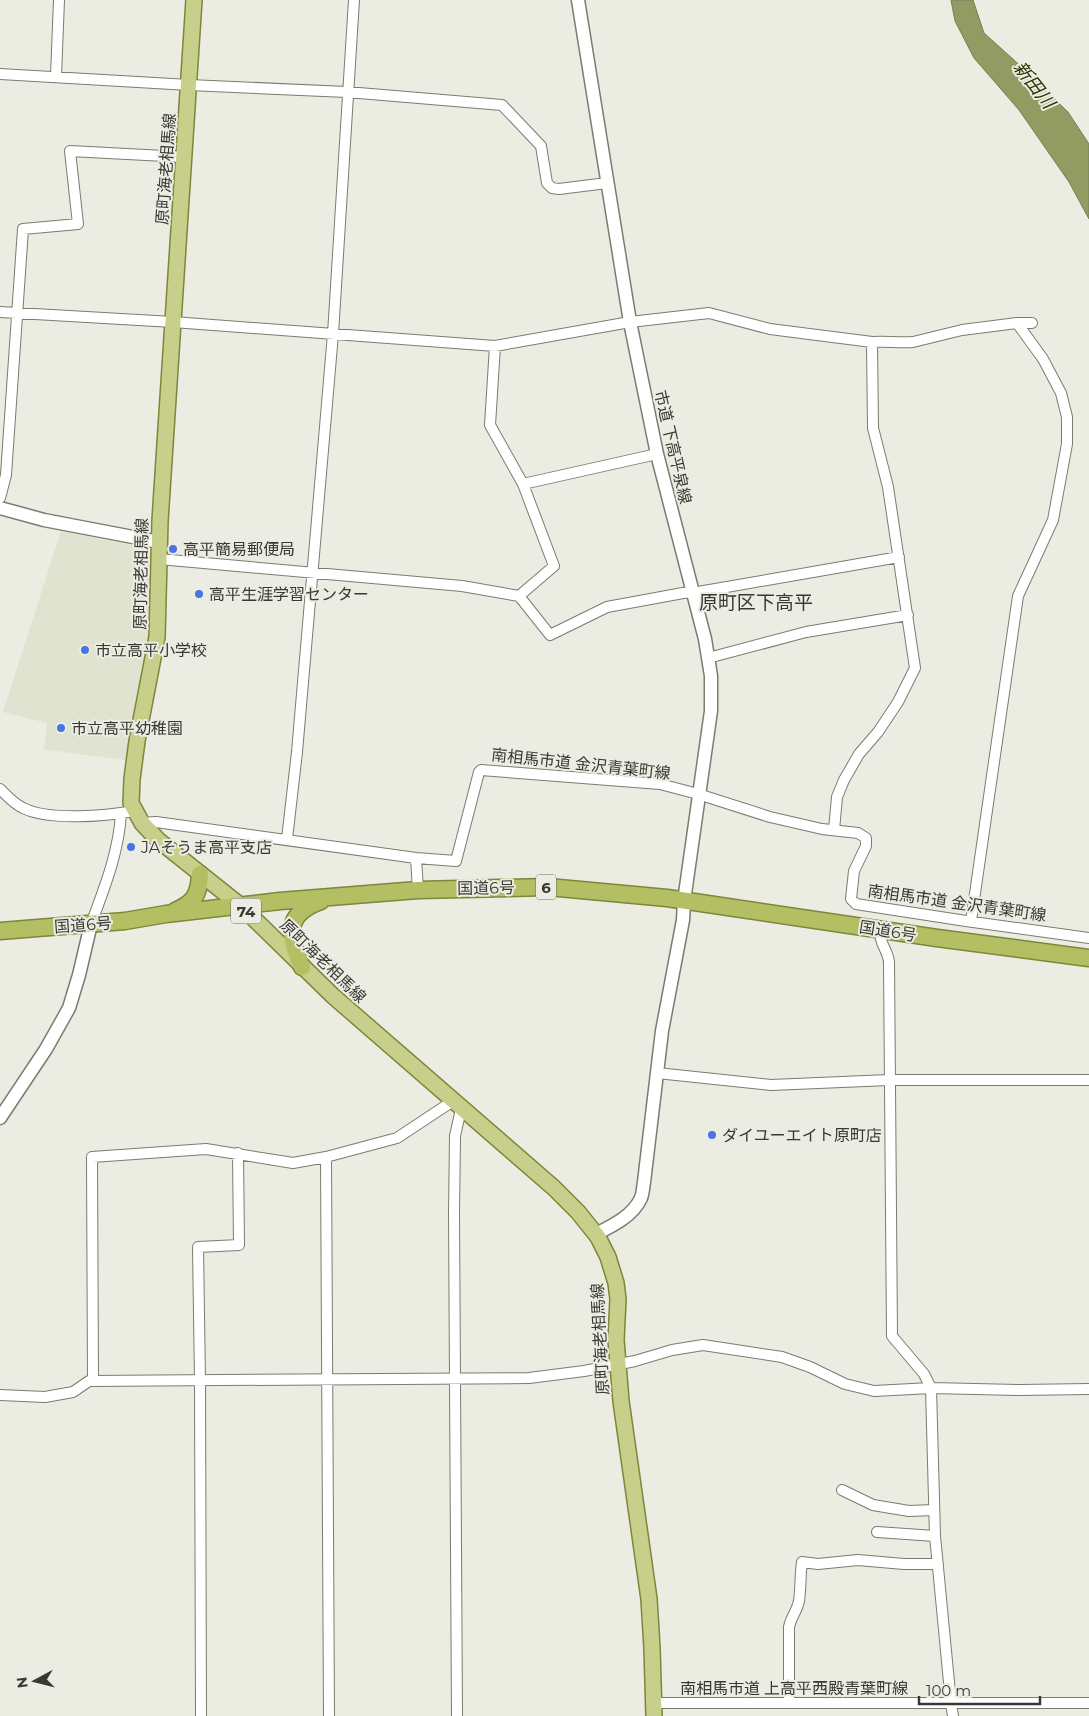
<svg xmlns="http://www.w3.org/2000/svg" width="1089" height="1716" font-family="Montserrat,'Noto Sans JP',sans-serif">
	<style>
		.built { fill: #dfe3d0 }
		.water { fill: #929b61; stroke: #777e54 }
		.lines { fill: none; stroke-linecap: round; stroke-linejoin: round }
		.minor-casing { stroke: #7a7c72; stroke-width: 12 }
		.tertiary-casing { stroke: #7a7c72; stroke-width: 15 }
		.primary-casing { stroke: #7d863b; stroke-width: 18 }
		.trunk-casing { stroke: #7d863b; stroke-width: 19 }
		.minor { stroke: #fff; stroke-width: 10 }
		.tertiary { stroke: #fff; stroke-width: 12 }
		.primary { stroke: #c7cf8b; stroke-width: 15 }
		.trunk { stroke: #b4bf64; stroke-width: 16 }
		.poi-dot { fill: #4874e6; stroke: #ebede2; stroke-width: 2 }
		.labels { text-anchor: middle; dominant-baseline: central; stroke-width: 4; stroke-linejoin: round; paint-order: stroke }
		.shield { fill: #ebede2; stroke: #6e6f69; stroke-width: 1 }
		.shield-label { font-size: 15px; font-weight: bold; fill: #383935 }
		.street-label { font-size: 16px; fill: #383935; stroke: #ebede2 }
		.poi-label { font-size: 16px; fill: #383935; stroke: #ebede2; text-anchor: start }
		.water-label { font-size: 18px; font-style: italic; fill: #2b3000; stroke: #ebede2 }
		.quarter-label { font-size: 19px; fill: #383935; stroke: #ebede2 }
	</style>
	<rect width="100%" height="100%" fill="#ebede2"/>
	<path class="built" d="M61,531l88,18 2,3 -1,87 -8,33 -16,88 -49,-6 -33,-5 3,-26 -44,-11z"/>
	<path class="water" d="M951,0h22l11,33 30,27 54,52 21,32v75l-20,-37 -50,-72 -45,-52 -19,-37z"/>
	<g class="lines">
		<defs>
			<path id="minor" d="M0,74l189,11 158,7 155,13 39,41 6,37 5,5 7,1 48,-6
				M56,76l3,-76
				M0,312l173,10 322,24 135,-24 79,-9 61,16 102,13c14,-1 27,1 41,0l49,-12 55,-7h15
				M495,346l-5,79 33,59 31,82 -35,30
				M523,484l134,-30
				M0,498l6,-23 17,-246 55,-5 -8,-73 114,6
				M159,559l303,27 57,10 31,39 57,-28 76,-14 15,-1 201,-35
				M708,658l98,-26 102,-17
				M0,789c7,7 14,15 23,19 26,13 83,8 111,3
				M142,823l14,-1 260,36 40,3 23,-89 2,-2 179,14 38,10 72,23 52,12 36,4 8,5v8l-12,25 -3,28 5,5 110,17 123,17
				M834,830l3,-33 7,-17 15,-26 19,-22 20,-30 17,-34 -27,-181 -15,-59 -1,-86
				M287,839l10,-87 36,-418 21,-334
				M416,858l2,32
				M971,921l47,-325 35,-76 14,-76v-27l-6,-24 -18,-34 -26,-36
				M91,924c13,-35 28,-72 30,-111
				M881,939c2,9 7,13 8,23l3,374 32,38 7,14 4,148 16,167h138
				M657,1073l114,12 118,-5h200
				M326,1157l3,559
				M93,1381l-1,-224 114,-8 87,14 33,-6 71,-19 56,-37
				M0,1395l45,2 28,-5 16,-11 440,-3 55,-7 51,-10 37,-11 31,-5 79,12 28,10 35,17 29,7 57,-3 89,2 69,-1
				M842,1490l31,15 36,6 25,-1
				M877,1532l58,4
				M654,1703h297l2,13
				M789,1703v-76c2,-10 8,-16 10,-26 2,-13 1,-26 3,-39l16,2 40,-4 46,4h34
				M201,1716l-1,-336 -2,-133 41,-2 -1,-92
				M457,1716l-3,-503 1,-77 6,-27"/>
			<path id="tertiary" d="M578,0l52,322 27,132 48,185 6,37v35l-27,190 -1,19 -21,111 -18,151c-1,5 -1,11 -3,16 -8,18 -29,28 -45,36
				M0,508l44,12 115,22
				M0,1118l46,-69 23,-41 10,-33 12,-51"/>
			<path id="primary" d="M194,0l-34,521 -3,116 -20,104 -5,38 -1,24 11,20 16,17 83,66 92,90 221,192 24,24 20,25 10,20 8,26 2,16 -2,41 5,61 28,198 3,49 2,68"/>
			<path id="trunk" d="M175,911c19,-8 24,-16 25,-37
				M0,931l125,-10 41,-7 114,-13 138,-11 130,-3 119,11 270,40 152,20
				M302,967c-14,-32 -18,-53 19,-66"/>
		</defs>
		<use href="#minor" class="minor-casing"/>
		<use href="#tertiary" class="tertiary-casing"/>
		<use href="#primary" class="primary-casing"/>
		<use href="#trunk" class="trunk-casing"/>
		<use href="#minor" class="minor"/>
		<use href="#tertiary" class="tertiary"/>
		<use href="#primary" class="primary"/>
		<use href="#trunk" class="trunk"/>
	</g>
	<g class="poi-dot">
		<circle cx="173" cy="549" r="5"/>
		<circle cx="199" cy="594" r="5"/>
		<circle cx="85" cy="650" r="5"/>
		<circle cx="61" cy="728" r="5"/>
		<circle cx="131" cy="847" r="5"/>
		<circle cx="712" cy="1135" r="5"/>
	</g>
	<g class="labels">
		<g class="shield">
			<rect x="536" y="874.5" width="20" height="25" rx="4"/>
			<rect x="231" y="898.5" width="30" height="25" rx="4"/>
		</g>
		<g class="shield-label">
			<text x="546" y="887">6</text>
			<text x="246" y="911">74</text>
		</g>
		<g class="street-label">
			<text transform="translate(166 169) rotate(-86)">原町海老相馬線</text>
			<text transform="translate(673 447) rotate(77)">市道 下高平泉線</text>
			<text transform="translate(141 574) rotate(-89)">原町海老相馬線</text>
			<text transform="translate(581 764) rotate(6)">南相馬市道 金沢青葉町線</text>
			<text transform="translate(486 888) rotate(-1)">国道6号</text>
			<text transform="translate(957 903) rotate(8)">南相馬市道 金沢青葉町線</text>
			<text transform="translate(83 925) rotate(-4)">国道6号</text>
			<text transform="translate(888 931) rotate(9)">国道6号</text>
			<text transform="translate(323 961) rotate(44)">原町海老相馬線</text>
			<text transform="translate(600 1339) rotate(-93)">原町海老相馬線</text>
			<text x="794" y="1688">南相馬市道 上高平西殿青葉町線</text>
		</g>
		<g class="poi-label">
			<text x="183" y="549">高平簡易郵便局</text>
			<text x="209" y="594">高平生涯学習センター</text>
			<text x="95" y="650">市立高平小学校</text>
			<text x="71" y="728">市立高平幼稚園</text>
			<text x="141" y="847">JAそうま高平支店</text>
			<text x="722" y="1135">ダイユーエイト原町店</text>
		</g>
		<g class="water-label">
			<text transform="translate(1034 85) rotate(52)">新田川</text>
		</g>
		<g class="quarter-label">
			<text x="756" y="602">原町区下高平</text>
		</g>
	</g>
	<g transform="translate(35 1681) rotate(263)" stroke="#ebede2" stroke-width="4" paint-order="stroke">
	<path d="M0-4L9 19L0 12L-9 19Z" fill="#383935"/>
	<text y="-8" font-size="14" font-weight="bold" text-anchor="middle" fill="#383935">N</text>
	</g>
	<path d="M919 1696v8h121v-8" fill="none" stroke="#383935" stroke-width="2.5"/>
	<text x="926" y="1696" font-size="15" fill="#383935" stroke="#ebede2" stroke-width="4" paint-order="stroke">100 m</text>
</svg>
